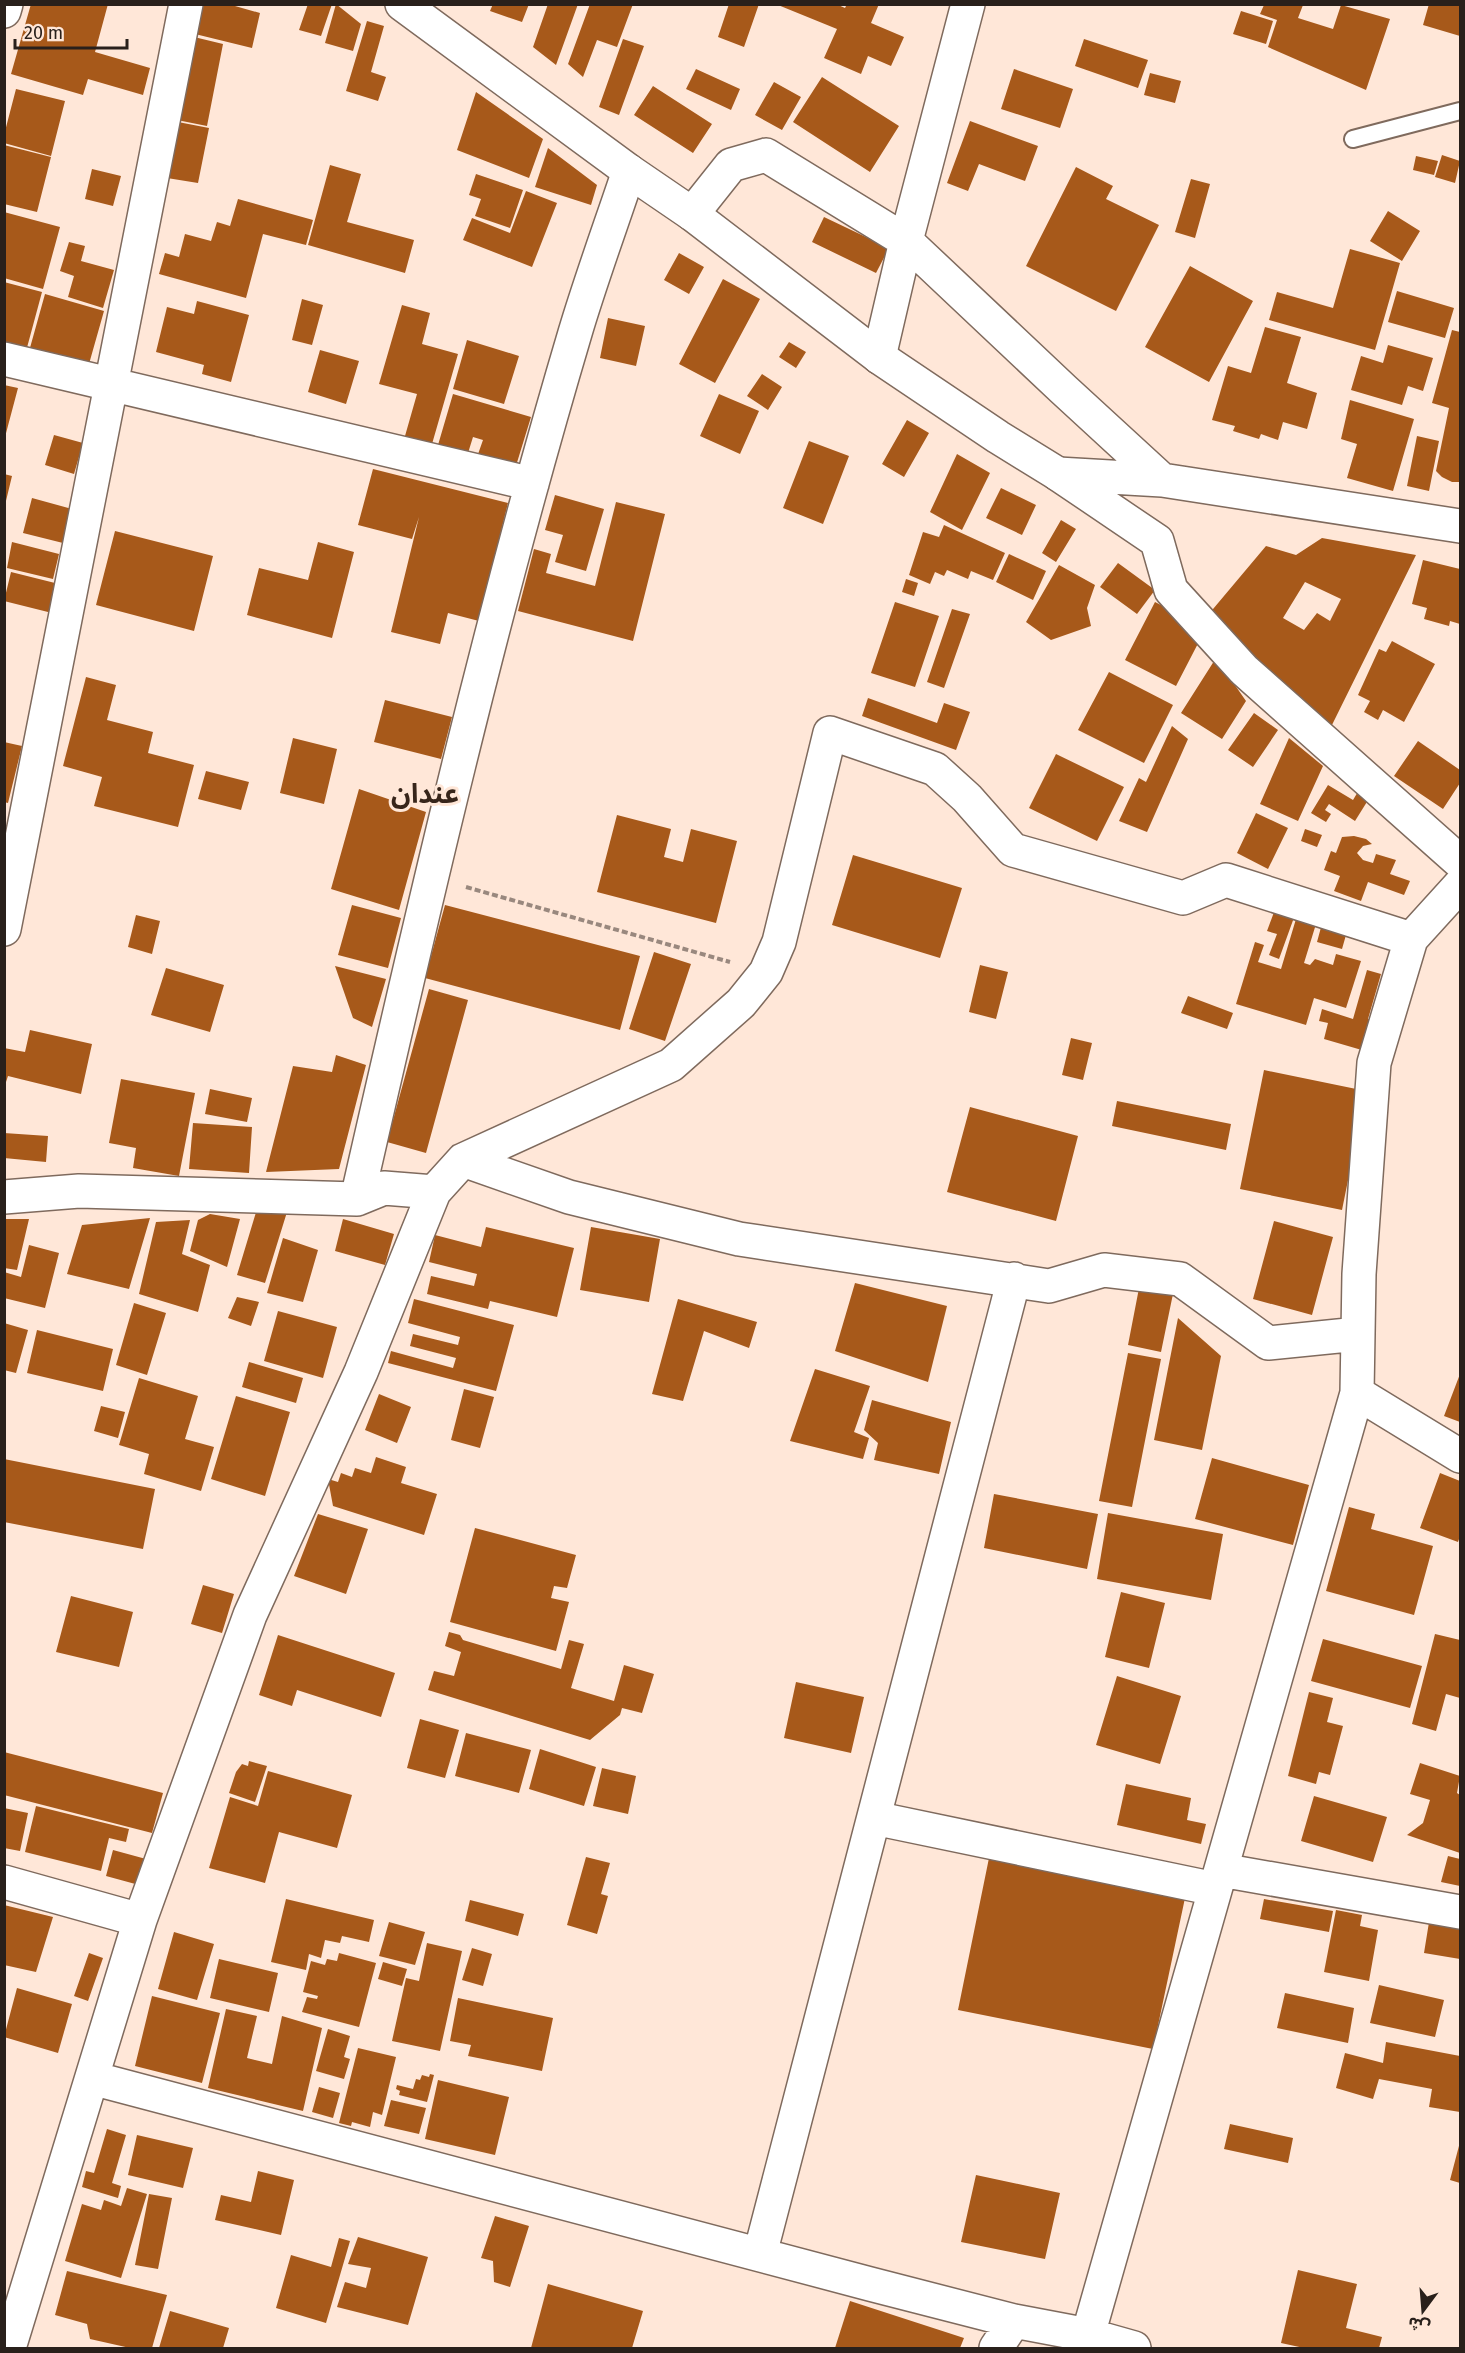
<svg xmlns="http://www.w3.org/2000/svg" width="1465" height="2353" font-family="'Fira Sans','Noto Sans Arabic',sans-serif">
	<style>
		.building { fill: #a7591a; fill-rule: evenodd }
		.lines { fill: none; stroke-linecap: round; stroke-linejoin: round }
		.lane-casing { stroke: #7f6a5d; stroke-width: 20 }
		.street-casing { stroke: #7f6a5d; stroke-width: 36 }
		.secondary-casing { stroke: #7f6a5d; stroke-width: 36 }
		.path { stroke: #99887e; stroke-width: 4; stroke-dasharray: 6 3; stroke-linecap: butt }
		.lane { stroke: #fff; stroke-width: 16 }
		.street { stroke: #fff; stroke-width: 33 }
		.secondary { stroke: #fff; stroke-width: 33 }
		.labels { text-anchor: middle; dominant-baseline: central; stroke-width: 6; stroke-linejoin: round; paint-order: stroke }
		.district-label { font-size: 27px; font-weight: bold; fill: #37251a; stroke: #ffe7d8 }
	</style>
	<rect width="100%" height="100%" fill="#ffe7d8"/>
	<path class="building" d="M31,4h77l-13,48 55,16 -7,27 -55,-16 -5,16 -72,-21z
		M202,4h26l32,9 -8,35 -57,-14z
		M308,4h24l-11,32 -22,-6z
		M336,4l25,20 -8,27 -28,-8z
		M493,4h36l-7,18 -32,-11z
		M548,4h30l-22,61 -23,-18z
		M590,4h43l-16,43 -20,-7 -14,37 -15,-13z
		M729,4h30l-15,43 -26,-10z
		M836,4l9,4 2,-4h32l-8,19 33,14 -13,29 -23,-10 -7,18 -37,-16 13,-29 -59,-24z
		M1429,4h31v32l-37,-11z
		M1264,5h39l-5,13 35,11 8,-24 49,14 -24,71 -98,-43 9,-27 -17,-6z
		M1241,11l32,10 -7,23 -33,-10z
		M367,21l17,5 -13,46 15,5 -8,24 -32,-10z
		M194,37l29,7 -16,82 -30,-6z
		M623,39l21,7 -25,69 -20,-8z
		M1084,39l64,21 -10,28 -63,-22z
		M696,69l44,20 -9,21 -45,-21z
		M1014,69l59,20 -13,39 -59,-19z
		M1150,73l31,8 -6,22 -31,-8z
		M822,77l77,49 -29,46 -77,-50z
		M774,82l27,15 -19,33 -27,-15z
		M653,86l59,38 -19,29 -59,-38z
		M16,89l49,12 -14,55 -47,-13v-8z
		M476,92l67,47 -14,39 -72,-28z
		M970,121l68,25 -13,35 -46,-17 -11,27 -21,-8z
		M178,122l31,6 -11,55 -31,-5z
		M4,145l47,12 -14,55 -33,-8z
		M548,148l49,37 -6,20 -56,-18z
		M1442,155l18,6 -5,22 -20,-6z
		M1416,156l22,5 -4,14 -21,-5z
		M330,165l31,9 -14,48 67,18 -9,33 -97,-28z
		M1076,167l37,19 -7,13 53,26 -43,86 -90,-45z
		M92,169l29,7 -8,30 -28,-7z
		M476,174l47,16 -13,38 -35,-12 6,-17 -12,-4z
		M1191,179l19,5 -15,54 -20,-6z
		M526,191l31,12 -25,64 -69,-27 9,-22 38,15z
		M238,199l75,21 -7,25 -43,-11 -17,64 -87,-24 6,-21 14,4 6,-23 26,7 6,-19 13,4z
		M1388,211l32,20 -18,30 -32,-20z
		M4,212l56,15 -17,62 -39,-11z
		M824,217l65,31 -13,25 -64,-31z
		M69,242l16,4 -4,15 33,9 -11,38 -35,-11 6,-21 -14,-5z
		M1350,249l50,14 -25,87 -106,-30 8,-28 56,16z
		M679,253l25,14 -15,27 -25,-14z
		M1190,266l63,35 -44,81 -64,-35z
		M723,279l37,20 -45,84 -36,-19z
		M4,282l38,10 -17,63 -21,-5z
		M1397,291l57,17 -9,30 -57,-16z
		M45,294l59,17 -17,60 -59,-16z
		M302,299l21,6 -11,40 -20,-5z
		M197,301l52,14 -18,67 -29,-8 2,-9 -48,-13 11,-45 27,7z
		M402,305l28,8 -8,31 36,10 -26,90 -27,-8 12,-42 -38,-10z
		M608,318l37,8 -9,40 -36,-8z
		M1265,327l36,10 -14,46 30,10 -10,36 -24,-7 -5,18 -17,-6 -2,5 -26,-8 2,-5 -23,-6 16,-54 23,7z
		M1452,330l8,2v150h-8l-10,-5 -6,-6 13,-63 -17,-5z
		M467,340l52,16 -15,48 -51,-15z
		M789,342l17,10 -10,16 -17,-11z
		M1388,345l45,13 -10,33 -15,-5 -6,19 -51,-15 10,-34 22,7z
		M320,350l39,11 -13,43 -38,-12z
		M762,374l20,13 -14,23 -21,-14z
		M4,385l14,3 -13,49h-1z
		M453,394l78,23 -16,52 -38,-12 6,-17 -10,-3 -5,16 -30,-8z
		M719,394l40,17 -19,43 -40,-18z
		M1350,400l64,19 -21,72 -46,-13 10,-34 -16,-5z
		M907,420l22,13 -25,44 -22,-13z
		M54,435l29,8 -9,31 -29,-9z
		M1417,436l22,5 -10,50 -22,-5z
		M809,441l40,15 -26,68 -40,-16z
		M957,454l33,19 -28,57 -32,-18z
		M373,469l135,34 -29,118 -31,-8 -8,31 -49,-12 28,-115 -7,22 -54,-14z
		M4,474l8,2 -7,29h-1z
		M1001,488l35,17 -14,30 -36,-17z
		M555,495l49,14 -18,62 -31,-9 8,-27 -18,-5z
		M32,498l40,11 -9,34 -40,-10z
		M616,502l49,12 -32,127 -115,-30 16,-62 17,5 -5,19 49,13z
		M1061,520l15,9 -20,33 -14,-9z
		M944,525l61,28 -12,27 -22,-9 -3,8 -21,-9 -3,6 -9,-4 -5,12 -21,-9 14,-43 16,5z
		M115,531l98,25 -19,75 -98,-26z
		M1322,538l94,17 -88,178 -120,-118 58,-69 30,9zM1305,582l36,17 -11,22 -13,-8 -13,17 -21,-12z
		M12,542l47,12 -6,25 -46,-11z
		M318,542l36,10 -22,86 -85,-23 12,-47 49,12z
		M1009,554l37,17 -13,29 -37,-18z
		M1423,560l37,9v55l-10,-3 -1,5 -25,-7 3,-11 -15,-4z
		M1118,563l37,27 -18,24 -37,-27z
		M1059,565l36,20 -8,23 4,18 -40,14 -25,-18z
		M11,572l52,13 -7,29 -52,-13z
		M906,579l12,4 -4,13 -12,-4z
		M895,602l44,14 -24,71 -44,-14z
		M1155,602l51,26 -30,58 -51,-26z
		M952,609l18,5 -26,74 -17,-6z
		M1392,641l43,23 -31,58 -21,-12 -5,10 -14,-8 6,-11 -12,-6 21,-46 7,3z
		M1216,658l30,43 -24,38 -41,-26z
		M1109,672l64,33 -29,58 -66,-33z
		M86,677l30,8 -9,35 46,12 -5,21 46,12 -16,62 -84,-21 8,-29 -39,-11z
		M868,698l69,25 7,-20 26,9 -14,38 -94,-34z
		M385,700l67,17 -11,42 -67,-17z
		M1254,713l24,17 -25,37 -25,-17z
		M1172,726l16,13 -41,93 -28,-11 20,-43 7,4z
		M293,738l44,11 -13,55 -44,-11z
		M1289,738l34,28 -25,55 -38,-17z
		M1418,741l42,29v13l-17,26 -49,-33z
		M4,742l18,4 -14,57 -4,-1z
		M1056,754l68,33 -27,54 -68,-33z
		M206,771l43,11 -8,28 -43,-11z
		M1328,785l25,15 6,-10 11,7 -15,24 -26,-17 -4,6 6,4 -5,8 -15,-9z
		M359,789l67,23 -27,98 -68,-21z
		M1256,813l32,15 -20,41 -31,-16z
		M617,815l54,14 -7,28 19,5 8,-33 46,12 -21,82 -119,-31z
		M1305,829l17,6 -5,12 -16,-6z
		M1354,836l12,3 6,5 -9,2 -6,7 6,7 10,3 3,-9 20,6 -6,14 20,7 -6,14 -36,-13 -7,19 -27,-10 6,-15 -16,-6 7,-19 5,2 6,-16z
		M853,855l109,33 -22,70 -108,-33z
		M1277,904l19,8 -17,47 -10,-4 8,-21 -10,-3z
		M352,905l49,13 -13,50 -50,-13z
		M445,905l195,51 -20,74 -195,-52z
		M136,915l24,6 -8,33 -24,-7z
		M1296,919l20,5 -12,39 6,2 5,-6 18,6 3,-11 25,7 -15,47 -32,-10 -8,27 -70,-21 19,-62 9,3 -6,17 23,7z
		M1323,920l25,8 -6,21 -25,-7z
		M654,952l37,12 -26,77 -36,-12z
		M980,965l28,7 -12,47 -27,-7z
		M335,966l51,13 -14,48 -19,-9z
		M166,968l58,17 -14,47 -59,-17z
		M1367,970l14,4 -13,45 13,4 -9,30 -48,-14 4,-16 -9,-2 3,-12 31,10z
		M429,989l39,11 -42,153 -39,-11z
		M1188,996l45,17 -6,16 -46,-16z
		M30,1030l62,14 -11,50 -73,-18 -4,12v-40l21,4z
		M1071,1038l21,5 -9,37 -21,-5z
		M336,1055l30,10 -27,104 -73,3 27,-106 39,6z
		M1264,1070l102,21 -24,119 -102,-21z
		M121,1079l74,14 -16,83 -46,-8 3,-20 -27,-5z
		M210,1089l42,9 -5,24 -42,-8z
		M1117,1101l114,23 -5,26 -114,-24z
		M970,1107l108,29 -22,85 -109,-29z
		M193,1123l59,4 -3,46 -60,-4z
		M4,1133l44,3 -2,26 -42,-4z
		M257,1209l30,3 -22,71 -28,-8z
		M210,1214l30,5 -13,48 -37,-16 8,-31z
		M150,1218l-21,71 -62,-15 15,-49z
		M4,1219h25l-12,51 -13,-2z
		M343,1219l51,15 -9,31 -50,-14z
		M190,1220l-8,34 28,11 -12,47 -59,-18 17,-72z
		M1274,1221l59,16 -21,78 -59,-16z
		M486,1227l88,21 -17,69 -67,-16 -2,8 -61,-15 4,-18 43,10 3,-12 -48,-12 6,-27 46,12z
		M591,1227l69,12 -11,63 -69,-12z
		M283,1238l35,12 -15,52 -36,-9z
		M29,1245l30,8 -14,55 -41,-10v-26l17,5z
		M855,1283l92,23 -19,76 -93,-31z
		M1140,1283l34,6 -13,63 -33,-7z
		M237,1297l22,5 -8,24 -23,-8z
		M414,1299l100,26 -18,66 -108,-28 3,-12 62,17 3,-10 -46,-12 3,-12 45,11 2,-8 -52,-14z
		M678,1299l79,23 -8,26 -45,-17 -21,70 -31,-7z
		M134,1303l32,10 -19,62 -31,-10z
		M278,1311l59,16 -14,51 -59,-17z
		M1178,1318l43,38 -19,94 -48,-10z
		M4,1323l24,7 -12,43 -12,-3z
		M37,1330l76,19 -10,42 -76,-18z
		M1128,1353l33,6 -29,148 -33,-6z
		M249,1362l54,16 -7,25 -54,-16z
		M815,1369l55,17 -16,46 15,6 -6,21 -73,-18z
		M1460,1374v48l-16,-6z
		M139,1378l59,18 -13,43 29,8 -13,44 -57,-17 5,-20 -30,-9z
		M464,1389l30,8 -14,51 -29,-8z
		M379,1394l32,13 -14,36 -32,-13z
		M236,1396l54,16 -25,84 -54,-17z
		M872,1400l79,22 -12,52 -65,-14 4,-17 -14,-13z
		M101,1406l24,6 -7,26 -24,-7z
		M376,1457l30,10 -5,16 36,11 -13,41 -91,-29 -5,-27 10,3 3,-9 11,4 3,-9 16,5z
		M1212,1458l97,27 -16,60 -98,-26z
		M4,1459l151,30 -12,60 -139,-27z
		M1440,1473l20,8v55l-2,6 -38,-14z
		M994,1494l104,20 -11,55 -103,-21z
		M1349,1507l26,7 -4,15 62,17 -19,69 -88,-24z
		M1108,1513l115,21 -12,66 -114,-21z
		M318,1514l50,15 -22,65 -52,-18z
		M475,1528l101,27 -9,33 -13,-2 -3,12 18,4 -13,49 -106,-29z
		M203,1585l31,9 -12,39 -31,-9z
		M1121,1592l44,11 -16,65 -44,-11z
		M71,1596l62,16 -14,55 -63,-15z
		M449,1632l11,3 3,5 98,29 8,-29 15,4 -13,44 43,13 10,-36 30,9 -12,39 -20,-5 -2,7 -30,25 -162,-50 6,-19 20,5 7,-24 -16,-6z
		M1435,1634l25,6v58l-14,-4 -10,37 -24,-7z
		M278,1635l117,38 -14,44 -84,-27 -5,16 -33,-11z
		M1323,1639l99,27 -12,42 -99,-27z
		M1117,1676l64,20 -21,68 -64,-19z
		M796,1682l68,15 -13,56 -67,-15z
		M1309,1692l24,6 -6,24 16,4 -13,49 -11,-3 -3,12 -28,-8z
		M420,1719l39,11 -14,48 -38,-10z
		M466,1733l65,17 -12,43 -64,-17z
		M540,1749l56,18 -12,39 -55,-17z
		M4,1752l159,41 -11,40 -148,-38z
		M249,1761l18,5 -12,36 -26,-9 7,-21 6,-8 6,2z
		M1420,1763l40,13 -3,17 3,2v58l-53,-18 16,-12 7,-23 -20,-6z
		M602,1768l34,8 -8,38 -35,-8z
		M268,1771l84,24 -15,53 -58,-16 -14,51 -56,-15 21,-71 28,9z
		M1126,1784l65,14 -4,22 19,4 -5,20 -84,-19z
		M1314,1796l73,21 -14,45 -72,-21z
		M36,1806l93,23 -3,13 -17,-4 -8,33 -76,-19z
		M4,1808l24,5 -8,38 -16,-3z
		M113,1850l33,9 -7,26 -33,-9z
		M1448,1856l12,3v27l-19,-4z
		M586,1857l24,6 -9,31 7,2 -11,38 -30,-9z
		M989,1858l196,40 -32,151 -195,-39z
		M286,1899l88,21 -5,22 -27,-6 -2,7 -15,-3 -4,18 -12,-4 -3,16 -35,-8z
		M1264,1899l69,12 -4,21 -69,-13z
		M470,1900l54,14 -6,22 -53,-15z
		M4,1905l49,12 -17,55 -32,-7z
		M1336,1910l26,5 -2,11 18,4 -9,51 -45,-9z
		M1430,1916l30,5v38l-36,-6z
		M389,1922l36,10 -10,33 -36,-9z
		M174,1932l40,12 -17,56 -39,-11z
		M427,1943l35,8 -22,100 -48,-10 14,-63 13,3z
		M472,1948l20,6 -9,32 -21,-6z
		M89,1953l14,5 -15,43 -14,-5z
		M339,1953l37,10 -17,64 -57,-15 5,-15 10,2 1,-3 -15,-4 8,-31 14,4 2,-6 10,2z
		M219,1959l59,14 -9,39 -59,-14z
		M383,1962l24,7 -5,17 -24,-7z
		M1379,1985l65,15 -9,37 -65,-14z
		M17,1988l55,16 -14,49 -54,-16z
		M1285,1993l69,15 -6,35 -71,-15z
		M152,1996l68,17 -18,70 -67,-17z
		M458,1998l95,20 -11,53 -74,-15 3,-11 -21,-4z
		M226,2009l31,7 -10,42 25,6 10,-48 40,12 -19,83 -95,-23z
		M328,2029l22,7 -6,21 6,2 -6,20 -28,-8z
		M1386,2042l74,14v56l-31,-5 3,-18 -53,-10 -6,20 -37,-11 9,-35 38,10z
		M358,2048l38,9 -14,58 -9,-3 -3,15 -18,-5 -1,4 -12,-3z
		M430,2074l4,1 -7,27 -28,-7 1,-4 -4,-2 1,-4 16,4 3,-10 4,1 2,-5 7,2z
		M438,2080l71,17 -14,58 -70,-16z
		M319,2087l21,6 -7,25 -21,-6z
		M391,2100l35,8 -7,26 -35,-8z
		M1230,2124l63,14 -5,25 -64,-14z
		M107,2129l19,6 -14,48 9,3 -3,12 -36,-11 4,-16 8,2z
		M137,2135l56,13 -10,40 -55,-13z
		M1460,2142v41l-10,-3z
		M258,2171l36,9 -13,55 -66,-15 6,-25 30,7z
		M976,2175l84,18 -15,66 -84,-17z
		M127,2188l20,6 -26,84 -56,-17 17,-57 19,6 3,-10 17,6z
		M149,2194l23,4 -14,71 -23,-4z
		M495,2216l34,10 -19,61 -16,-5 -1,-21 -12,-3z
		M358,2237l70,20 -20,68 -71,-18 8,-25 21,6 5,-20 -23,-4z
		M339,2238l11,3 -24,82 -50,-15 15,-53 40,12z
		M1298,2270l59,14 -11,44 36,9 -3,11h-75l-23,-5z
		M67,2271l100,24 -15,53h-22l-40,-9 -3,-15 -32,-9z
		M548,2284l95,27 -11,37h-101z
		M850,2301l114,37 -4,10h-125z
		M170,2311l59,17 -6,20h-64z"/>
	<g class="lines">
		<defs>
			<path id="lane" d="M1353,139l107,-28"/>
			<path id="street" d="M4,11l2,-7
				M692,214l39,-49 35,-10 140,86 157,148 99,91
				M879,357l27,-116 62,-237
				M4,359l528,125
				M1058,474l99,67 14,49 73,80 216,192
				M1058,474l104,6 298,46
				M4,929l182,-925
				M463,1160l208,-95 70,-62 25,-31 13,-30 51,-209 105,36 32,29 46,52 170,48 43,-18 185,59
				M4,1197l75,-6 278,8 27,-11 50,4
				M357,1199c66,-290 133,-580 218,-866 16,-54 36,-108 54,-162
				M1357,1393l103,63
				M874,1818l341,71
				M1221,1870l239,42
				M4,1882l136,38
				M92,2078l778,206 144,37 74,14 46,13
				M760,2254l254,-975
				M1088,2335l269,-942 2,-119 15,-211 37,-124 49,-54
				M9,2348l131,-428 110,-305 111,-243 73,-180 29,-32 106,37 170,42 310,47 55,-16 76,9 88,64 90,-9
				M996,2348l18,-27"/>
			<path id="secondary" d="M402,4l227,167 63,43 187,143 119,80 60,37"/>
		</defs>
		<use href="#lane" class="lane-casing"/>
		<use href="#street" class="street-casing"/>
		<use href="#secondary" class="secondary-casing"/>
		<path class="path" d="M466,887l264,75"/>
		<use href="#lane" class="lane"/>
		<use href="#street" class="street"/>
		<use href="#secondary" class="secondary"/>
	</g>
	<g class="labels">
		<g class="district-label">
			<text x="425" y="794">عندان</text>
		</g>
	</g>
	<rect width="1465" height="2353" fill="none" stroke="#29201b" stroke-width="12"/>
	<g transform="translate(1423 2311) rotate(196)" stroke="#ffe7d8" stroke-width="4.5" paint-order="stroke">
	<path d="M0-4.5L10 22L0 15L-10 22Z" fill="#29201b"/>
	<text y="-9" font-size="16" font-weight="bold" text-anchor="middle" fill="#29201b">ش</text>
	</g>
	<path d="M15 39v9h112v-9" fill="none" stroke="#29201b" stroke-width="3"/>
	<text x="24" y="39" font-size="18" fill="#29201b" stroke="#ffe7d8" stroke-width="4.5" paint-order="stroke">20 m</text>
</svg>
